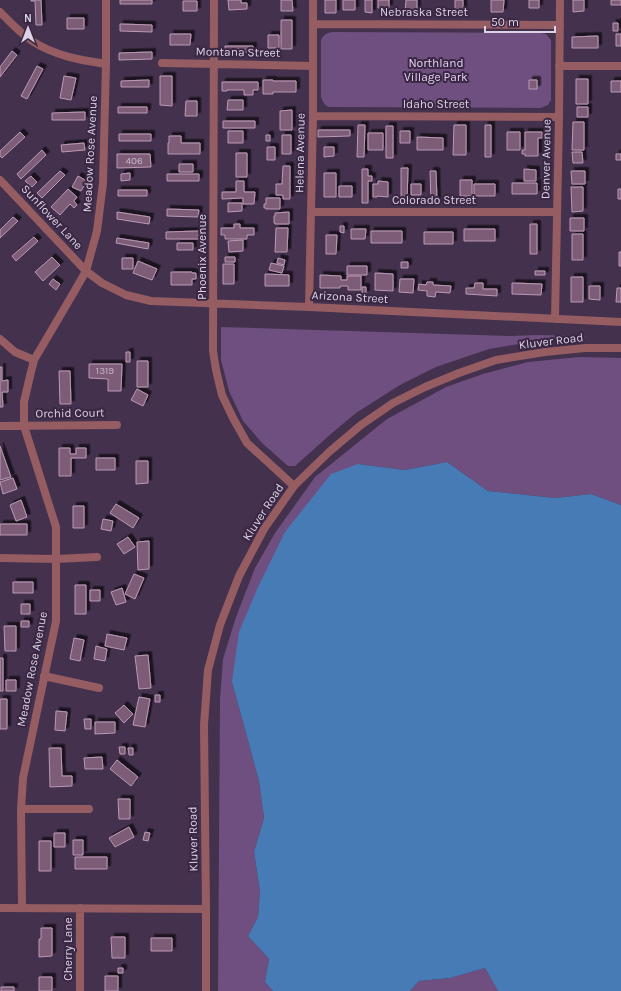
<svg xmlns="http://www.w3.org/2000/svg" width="621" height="991" font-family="Karla,sans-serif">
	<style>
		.green { fill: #6e4f7f }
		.water { fill: #477bb6 }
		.building { fill: #7c5c76; stroke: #bb99b5; filter: url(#shadow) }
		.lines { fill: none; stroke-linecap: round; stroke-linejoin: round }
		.minor { stroke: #955c62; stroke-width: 8 }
		.tertiary { stroke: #955c62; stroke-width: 8 }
		.labels { text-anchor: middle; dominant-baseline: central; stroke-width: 4; stroke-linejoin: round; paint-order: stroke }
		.number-label { font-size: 10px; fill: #c5b4c9 }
		.street-label { font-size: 12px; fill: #ddd2e5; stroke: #392743 }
		.park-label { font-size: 12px; fill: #e5cff3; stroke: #392743 }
	</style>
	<defs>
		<filter id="shadow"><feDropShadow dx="3.5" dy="-3.5" stdDeviation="0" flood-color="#0009"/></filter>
	</defs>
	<rect width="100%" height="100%" fill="#43314e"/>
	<path class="green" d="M332,32l209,1 5,1 5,6v60l-3,5 -7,3 -212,-1c-5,-2 -6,-5 -8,-10v-57c3,-5 5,-7 11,-8z
		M221,327l289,9 26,-1 52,1 -51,5 -48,8 -53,18 -36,18 -44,28 -24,20 -37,33h-7l-26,-23 -19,-22 -14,-30 -8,-31z
		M579,357l42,1v147l-30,-11 -36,4 -67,-7 -41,-29 -42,8 -47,-6 -126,218 27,99 5,37 -10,34 6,39 -2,26 -10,19 21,23 -4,23 8,9h-55l2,-292 3,-40 13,-42 19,-49 20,-35 40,-56 72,-58 59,-32 37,-13 45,-12z
		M485,968l13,23h-88l9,-10 31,-3z"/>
	<path class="water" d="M447,462l41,29 67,7 36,-4 30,11v486h-123l-13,-23 -35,10 -31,3 -9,10h-137l-8,-9 4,-23 -21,-23 10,-19 2,-26 -6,-39 10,-34 -5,-37 -27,-99 7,-50 19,-45 27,-55 46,-58 27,-10 47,6z"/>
	<path class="building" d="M31,0h10l1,25h-6l-1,-24h-4z
		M120,0h32v4h-32z
		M228,0h13v3h6v6l-18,1z
		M281,0h11l1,11h-12z
		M325,0h11v13h-11z
		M343,0h12v10h-12z
		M365,0h7v13l-7,-1z
		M378,0h11v8h-11z
		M406,0h11v12h-12z
		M455,0h8v13h-8z
		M491,0h13l-1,12h-12z
		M529,0h10v8h-10z
		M573,0h11v11l-11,1z
		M611,0h10v5h-10z
		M183,1h14v10h-14z
		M67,18h17v11h-17z
		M281,20h11v29h-11z
		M613,23h5v8h-5z
		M120,24l32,1v7l-32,-1z
		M170,34h21l-1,11h-20z
		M616,34h5v12h-5z
		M268,35h11v13h-11z
		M598,36v12h-26v-11z
		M225,46h28v6l-28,1z
		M12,51l5,4 -17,22v-10z
		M152,52v7l-33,1v-7z
		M37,66l6,3 -16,30 -6,-3z
		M64,76l12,2 -5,22 -11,-2z
		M160,76h12v30l-12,-1z
		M576,79h12v25h-12z
		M149,80v7h-28v-6z
		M263,80h10v1h23v11h-23v2h-10z
		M529,80h8v9h-8z
		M611,81h10v11h-10z
		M222,82h36v8h-5v5h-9v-5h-17v1h-5z
		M228,100h15v10h-16z
		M186,101h11v15h-12z
		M118,107h29v6h-29z
		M577,107h11v10h-11z
		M292,110v20h-12v-19z
		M85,112v8h-33v-7z
		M223,121h32v7h-32z
		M573,122h11v28h-12z
		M358,125h7l-1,32h-7z
		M454,125h12v30h-13z
		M485,125h6v32h-6z
		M386,126h7v32h-7z
		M318,130h32v6l-32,1z
		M228,131h15v12h-15z
		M400,131h10v12h-10z
		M20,132l5,5 -23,21 -2,-2v-5z
		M507,132h13v18h-13z
		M525,132h17v6h-4v18h-13v-2h-3v-4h3z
		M368,133h15v17h-15z
		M119,134h32v7h-32z
		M266,135h4v6h-4z
		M282,135h9v19h-9z
		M169,136h12v7h19v11h-32v-11h1z
		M417,137l26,1v12h-26z
		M84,143l1,7 -23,2 -1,-7z
		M267,147h8v13h-8z
		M324,147h10v9l-10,1z
		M42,150l4,5 -25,24 -4,-5z
		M572,152h10l1,11h-10z
		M236,153h11v24h-11z
		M117,154h33l1,13 -34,1z
		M616,154h5v6h-5z
		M179,164h14v8h-14z
		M283,166h7v33h-7v-4h-7v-11h6z
		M401,168h7l-1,33h-6z
		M362,169h6v7h4v5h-4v22h-6z
		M524,169l12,1v11h-12z
		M60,171l5,4 -23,23 -5,-5z
		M430,171h6l1,30h-6z
		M571,171h14v13h-13z
		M130,173v7l-9,1v-7z
		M324,173h12v24h-12z
		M167,174h32v7h-32z
		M31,176l6,6 -5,5 -7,-6z
		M78,176l9,5 -6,10 -9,-4z
		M460,180h12v16h-12z
		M236,181h8v11h11l-1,12h-11v-6l-21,1v-7h14z
		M378,181l10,1v15l-11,-1v1h-4v-13h5z
		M512,183h25v11h-25z
		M411,184h10v11h-10z
		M474,184h21v12h-21z
		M339,186h13v11h-13z
		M571,187h12v24l-11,1z
		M68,189l9,8 -3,4 3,4 -3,3 -4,-4 -10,11 -9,-8z
		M618,189h3v10h-3z
		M118,190h29v6h-29z
		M266,198h14v11h-14v-1h-2v-4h2z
		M228,203h14v8l-14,1z
		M167,209l32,1 -1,7 -31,-1z
		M117,212l33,5 -1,7 -32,-5z
		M289,212v12h-14v-1h-1v-7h1v-3z
		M13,217l5,4 -18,17v-8z
		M570,218h14v13h-14z
		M234,224h6v4h14v7h-7v4h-22v-4h-4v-7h13z
		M530,224h7v30h-7z
		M340,226h4v7l-4,-1z
		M276,228h12l-1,24h-12z
		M351,229h15l-1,10h-14z
		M464,229h31v12h-31z
		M199,231v8h-33v-7z
		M371,231h31v12h-31z
		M424,232h29v12h-29z
		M572,234h11v26h-11z
		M326,235h11l-1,19h-10z
		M34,237l4,4 -22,20 -4,-5z
		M117,238l32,5 -1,6 -32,-6z
		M243,240v11l-14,1 -1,-11z
		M177,243h16v7h-16z
		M619,252h2v14h-2z
		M52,257l8,8 -17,16 -8,-9z
		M225,257h10v5h-10z
		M122,258h11v11h-11z
		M278,258l7,2 -1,5 -7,-2z
		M138,261l19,8 -5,11 -19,-7z
		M401,262h7v6h-7z
		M271,263l13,3 -2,7 -13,-3z
		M223,264h11v20h-11z
		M347,266h20v9h-20z
		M535,271h10v4h-10z
		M171,272h21v1h4v6h-4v6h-21z
		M375,273l18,1v17l-18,-1z
		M265,274l24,1v11h-24z
		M320,275l21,1v4h6v-4h14v14h-13v-4h-8v2h-20z
		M571,277h12v25h-12z
		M53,279l7,5 -4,6 -7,-6z
		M400,279h14l-1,14 -14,-1z
		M427,282h6v3l18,1 -1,7 -14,-1 -1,5 -8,-1v-5l-9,-1 1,-6 7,1z
		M475,283h8v6h14v7l-31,-2v-6h8z
		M512,283l30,1 -1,11 -29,-1z
		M589,286h11v14l-11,-1z
		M362,287h4v7h-4z
		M617,288h4v14h-5z
		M126,352h4v10h-4z
		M137,361h11v26h-11z
		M89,364h33l-1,27h-13v-12l-19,-1z
		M0,367h2v14l6,-1v12h-6l1,15h-3z
		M59,371h11l1,33h-11z
		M137,389l11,6 -5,11 -12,-6z
		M0,446l11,31 -11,3z
		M59,448h11v6h6v-6h10v10h-15v18h-12z
		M96,458h19v12h-19z
		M136,461h12v22l-12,1z
		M13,478l4,11 -14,5 -3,-12z
		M21,500l6,17 -11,4 -6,-16z
		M116,504l23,14 -6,10 -23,-15z
		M73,506h11v22h-11z
		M103,519l10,2 -2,10 -10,-2z
		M0,524h27v11h-27z
		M128,537l7,10 -11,7 -7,-10z
		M149,541v28l-11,1 -1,-28z
		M134,574l10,4 -9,21 -10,-5z
		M13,582h20v11h-20z
		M75,585h11v29h-11z
		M122,588l4,14 -10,3 -5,-13z
		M90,590h10v11h-10z
		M21,604h9v10h-9z
		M21,621h8v6h-8z
		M4,626h12v25h-11z
		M107,634l20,4 -3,12 -19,-4z
		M74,638l10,2 -4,21 -10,-2z
		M96,646l11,3 -2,12 -11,-2z
		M148,655l3,33 -12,1 -4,-33z
		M0,658h3v33h-3z
		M6,680h10v11h-10z
		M155,695h5v7h-5z
		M139,697l11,2 -5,28 -12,-2z
		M0,699h7v30h-7z
		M124,705l9,9 -9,9 -9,-10z
		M56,711l11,1 -2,19 -10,-1z
		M84,719h7v10h-6z
		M95,722h20v11l-20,1z
		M119,747h6v7h-5z
		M49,748h12l1,28h10v10l-22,1z
		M128,748h5v7h-4z
		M102,757l1,12h-18l-1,-11z
		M117,760l21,17 -7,9 -21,-17z
		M118,799h12v20h-11z
		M129,827l5,10 -19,10 -6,-9z
		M145,832l5,1 -2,8 -5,-1z
		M54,833h11v14h-11z
		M73,840h10v15h-10z
		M39,841h12v30h-12z
		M75,857h32v12h-32z
		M41,928h11v28l-13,1v-18h2z
		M111,937h14v21h-13z
		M151,938h21v13h-21z
		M118,968h5v5h-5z
		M105,976h13v15h-13z
		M39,977h13v14h-13z
		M1,987h13v4h-13z"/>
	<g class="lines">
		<path class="minor" d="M214,0l-1,351 3,19 6,25 11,23 14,25 47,43
			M0,12c10,10 20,21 32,29 23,15 48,19 74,23
			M313,24l247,1
			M162,63l151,3
			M559,66h62
			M313,116l246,1
			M0,180l86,91 16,12 24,12 25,6 158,6 312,15
			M311,212h245
			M309,307l4,-191v-116
			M555,319l4,-202 1,-117
			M0,339l15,13 19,8
			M0,426l117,-1
			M0,558l56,1 41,-2
			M44,676l55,12
			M21,809h68
			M0,908l206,1
			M22,908l-1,-99 2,-31 33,-157v-94l-32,-101v-24l6,-26 4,-16 40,-68 12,-21 11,-40 6,-48 3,-119v-64
			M80,908v83"/>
		<path class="tertiary" d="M206,991v-82l-2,-184 4,-55 12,-45 19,-49 25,-47 30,-43 35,-34 32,-27 32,-22 32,-16 34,-14 37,-13 49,-8 40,-4h36"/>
	</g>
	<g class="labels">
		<g class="number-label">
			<text x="134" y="161">406</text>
			<text x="105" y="371">1319</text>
		</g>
		<g class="street-label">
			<text x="424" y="12">Nebraska Street</text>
			<text transform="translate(238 52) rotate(1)">Montana Street</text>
			<text x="436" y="104">Idaho Street</text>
			<text transform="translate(300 153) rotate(-89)">Helena Avenue</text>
			<text transform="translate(90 154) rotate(-87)">Meadow Rose Avenue</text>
			<text transform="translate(546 159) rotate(-89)">Denver Avenue</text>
			<text x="434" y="200">Colorado Street</text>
			<text transform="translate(52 217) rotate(47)">Sunflower Lane</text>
			<text transform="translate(202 257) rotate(-90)">Phoenix Avenue</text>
			<text transform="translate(350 297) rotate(3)">Arizona Street</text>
			<text transform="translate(551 341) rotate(-7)">Kluver Road</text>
			<text transform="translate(70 413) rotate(-1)">Orchid Court</text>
			<text transform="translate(263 512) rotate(-57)">Kluver Road</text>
			<text transform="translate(32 669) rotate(-79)">Meadow Rose Avenue</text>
			<text transform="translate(193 839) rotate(-91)">Kluver Road</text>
			<text transform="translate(68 949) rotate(-90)">Cherry Lane</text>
		</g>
		<g class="park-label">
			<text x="436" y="63">Northland<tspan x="436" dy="14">Village Park</tspan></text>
		</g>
	</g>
	<g transform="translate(28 28)" stroke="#392743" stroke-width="3" paint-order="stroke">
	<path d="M0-3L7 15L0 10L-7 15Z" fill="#ddd2e5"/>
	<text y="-6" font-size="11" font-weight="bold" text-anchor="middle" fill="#ddd2e5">N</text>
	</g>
	<path d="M485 26v6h70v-6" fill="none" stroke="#ddd2e5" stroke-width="2"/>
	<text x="491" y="26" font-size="12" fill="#ddd2e5" stroke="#392743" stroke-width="3" paint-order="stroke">50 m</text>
</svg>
